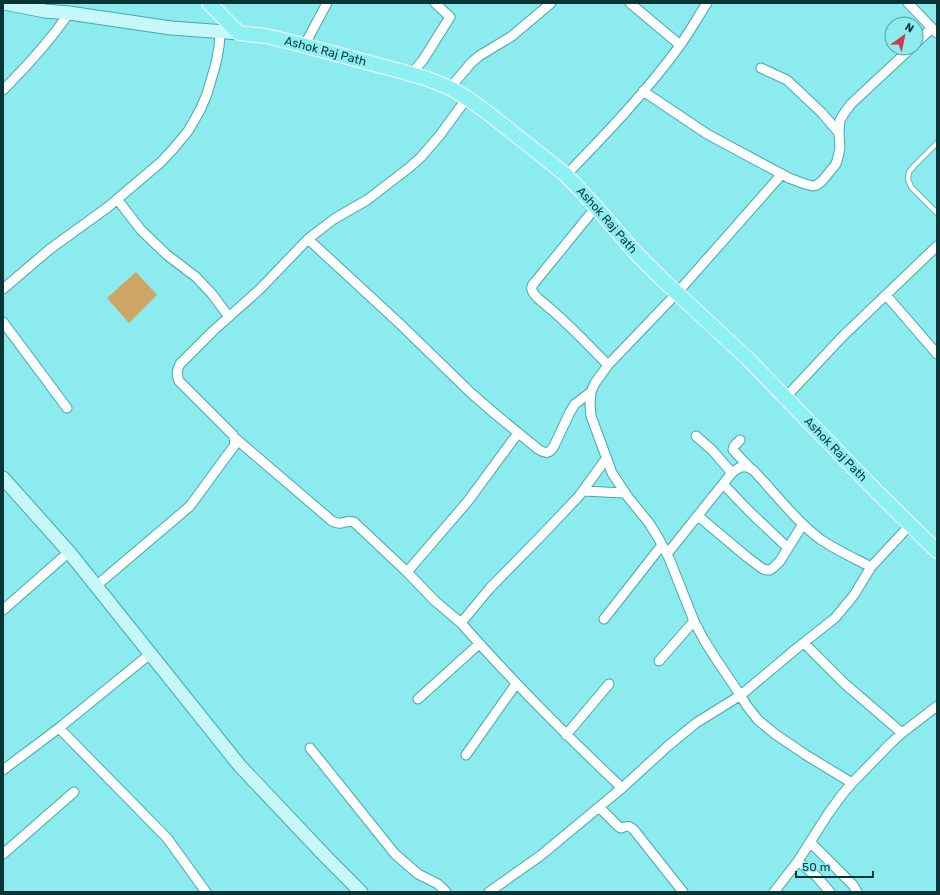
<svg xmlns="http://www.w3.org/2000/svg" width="940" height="895" font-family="Rubik,sans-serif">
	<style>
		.green { fill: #cda565 }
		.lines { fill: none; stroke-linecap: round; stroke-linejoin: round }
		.service-casing { stroke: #46a9ac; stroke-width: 6 }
		.minor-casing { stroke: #46a9ac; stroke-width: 11 }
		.secondary-casing { stroke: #46a9ac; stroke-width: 15 }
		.primary-casing { stroke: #fff; stroke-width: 16 }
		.service { stroke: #fff; stroke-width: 4.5 }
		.minor { stroke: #fff; stroke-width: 9 }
		.secondary { stroke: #c6f8f9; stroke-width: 13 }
		.primary { stroke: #8df0f3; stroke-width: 14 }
		.labels { text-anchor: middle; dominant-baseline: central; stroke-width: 4; stroke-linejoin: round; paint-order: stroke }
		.street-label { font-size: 12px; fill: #0a3537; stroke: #8bebee }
	</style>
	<rect width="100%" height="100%" fill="#8bebee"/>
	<path class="green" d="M136,272l21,23 -28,28 -22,-25z"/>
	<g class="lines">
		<defs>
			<path id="service" d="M937,143l-23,23 -5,6 -1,7 3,8 26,26"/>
			<path id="minor" d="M630,3l50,42
				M908,3l29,30
				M916,43l16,-15
				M304,46l23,-43
				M761,68l26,12 35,33 17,20
				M411,74l12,-14 27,-43 -15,-14
				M450,88l21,-25 8,-7 33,-20 39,-33
				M3,90c24,-24 47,-49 66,-77
				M643,91l64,43 82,44 16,6 8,2 4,-1 5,-4 14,-17 2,-7 2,-9 -1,-15 1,-13 5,-8 6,-8 60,-56
				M782,174l-105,119 -69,72 -13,18 -4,9 -1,12 1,12 21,57 16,24 21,26 10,16 10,19 25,63 10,19 12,19 23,34 8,13 11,14 17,14 31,21 46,28
				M566,175c39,-40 82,-85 115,-131 9,-13 17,-27 26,-41
				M117,199l24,31 26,25 29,22 16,17 17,23
				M596,207l-61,75c-2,2 -4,5 -3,8 2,7 11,12 15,16 22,18 41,39 61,59
				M308,239l91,84 72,70 23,20 44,36c8,5 11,5 16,-3l16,-34 5,-8 16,-12
				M3,289l47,-40 58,-42 53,-45 13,-14 14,-17 7,-12 6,-11 6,-14 9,-31 3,-16 1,-15
				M886,295l51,59
				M3,322l64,86
				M785,398l57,-61 95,-91
				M696,436l16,14 20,23
				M235,438l97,83c11,6 12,-2 22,1l53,50 28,29 26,22 29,-35 52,-53 37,-39 27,-37
				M740,440l-6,6 -1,4 17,18
				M723,484l27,28 38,36
				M583,491l42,2
				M698,516l49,41 16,12 4,1h3l4,-3 6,-6 23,-37
				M667,554l64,-80c7,-7 13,-10 22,-4 22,23 42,50 67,69 16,11 34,19 51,28
				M407,572l61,-71 50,-68
				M96,586l94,-80 44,-60c1,-4 1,-7 -1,-11l-54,-54c-3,-7 -2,-11 1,-17l33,-33 47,-42 48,-50 26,-20 33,-19 43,-33 11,-10 19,-22 27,-37
				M3,610l66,-58
				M604,619l58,-74
				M461,623c51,58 105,112 161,165
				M804,643l41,41 57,49
				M659,661l35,-40
				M418,699l61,-55
				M59,728l108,110 39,54
				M566,735l43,-51
				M310,748l85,106 23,20 20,10 8,8
				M466,755l50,-71
				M3,770l56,-42 91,-74
				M599,807l20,20 2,1c6,-2 8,-3 13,2l49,62
				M810,842l43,43 4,7
				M3,854l71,-62
				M798,861l19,16 13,15
				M489,892l51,-36 82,-68 46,-42 28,-23 45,-28 56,-47 38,-30 19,-23 17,-28 39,-42
				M774,892l24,-31 30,-47 13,-18 11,-13 39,-40 11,-10 35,-27"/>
			<path id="secondary" d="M4,3l41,8 24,2 102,15 68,5
				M3,478l66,74 171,214 87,92 34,34"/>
			<g id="primary">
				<path id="s1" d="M209,3l30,30 27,3 25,6 113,30 24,7 22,9 17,10 21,15 78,62 30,32 39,45 28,28 86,80 129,133 59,58"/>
			</g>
		</defs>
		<use href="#service" class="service-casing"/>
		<use href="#minor" class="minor-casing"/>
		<use href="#secondary" class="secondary-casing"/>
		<use href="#primary" class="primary-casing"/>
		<use href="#service" class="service"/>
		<use href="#minor" class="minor"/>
		<use href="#secondary" class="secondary"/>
		<use href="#primary" class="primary"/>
	</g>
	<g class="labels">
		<g class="street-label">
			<text stroke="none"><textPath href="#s1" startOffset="131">Ashok Raj Path</textPath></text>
			<text stroke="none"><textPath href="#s1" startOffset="467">Ashok Raj Path</textPath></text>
			<text stroke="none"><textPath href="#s1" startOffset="791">Ashok Raj Path</textPath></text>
		</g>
	</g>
	<rect width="940" height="895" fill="none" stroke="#0a3537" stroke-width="8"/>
	<g transform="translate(904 36) rotate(33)"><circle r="19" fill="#8bebee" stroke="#57a2a5"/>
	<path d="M0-3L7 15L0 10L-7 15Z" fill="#cc3c4e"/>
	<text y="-6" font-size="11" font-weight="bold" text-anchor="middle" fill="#0a3537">N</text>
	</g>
	<path d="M796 871v6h77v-6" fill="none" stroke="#0a3537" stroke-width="2"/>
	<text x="802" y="871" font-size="12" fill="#0a3537" stroke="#8bebee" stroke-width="3" paint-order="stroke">50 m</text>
</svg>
